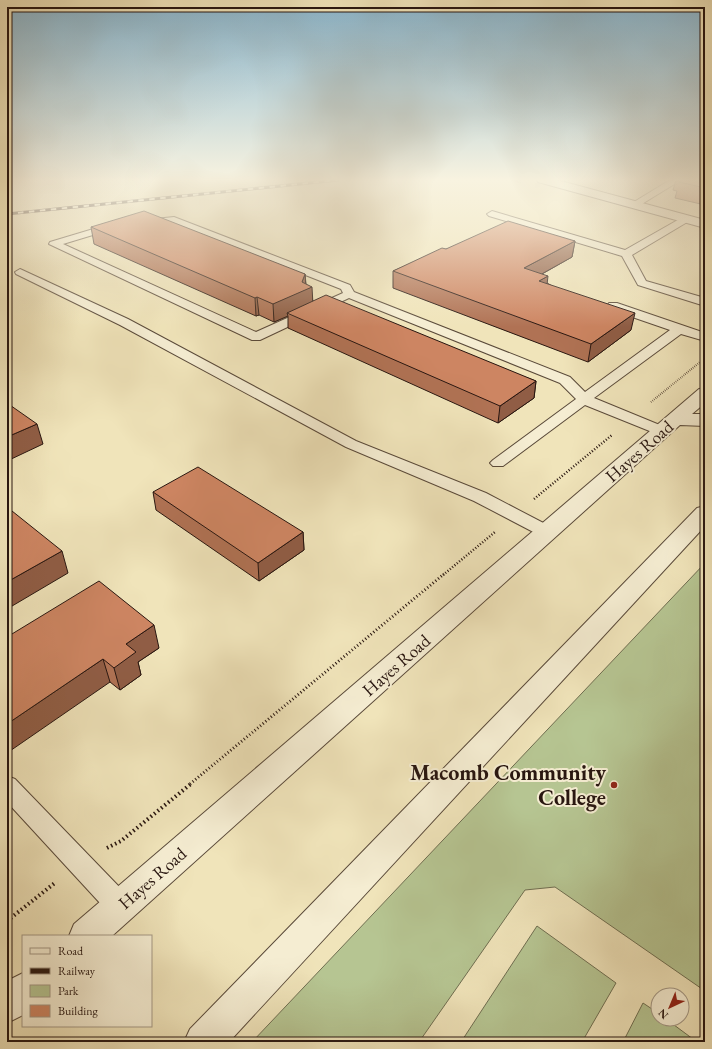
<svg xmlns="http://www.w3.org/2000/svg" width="712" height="1049" font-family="'EB Garamond',serif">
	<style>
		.green { fill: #b6c592; stroke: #6f6e51 }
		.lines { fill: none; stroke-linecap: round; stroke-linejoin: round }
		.service-casing { stroke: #5a4a3a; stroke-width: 2 }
		.tertiary-casing { stroke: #5a4a3a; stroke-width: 2 }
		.path-far4 { stroke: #281610; stroke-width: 1.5; stroke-dasharray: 0.5 1; stroke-linecap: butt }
		.path-far3 { stroke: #281610; stroke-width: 2; stroke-dasharray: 0.5 1.5; stroke-linecap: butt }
		.path-far2 { stroke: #281610; stroke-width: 2.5; stroke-dasharray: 1 2; stroke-linecap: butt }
		.path-far1 { stroke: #281610; stroke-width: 3; stroke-dasharray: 1 2.5; stroke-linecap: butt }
		.path { stroke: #281610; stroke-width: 4; stroke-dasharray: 1.5 3; stroke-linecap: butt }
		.service { fill: #f5edd2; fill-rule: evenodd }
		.tertiary { fill: #f5edd2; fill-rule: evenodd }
		.rail-casing { stroke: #281610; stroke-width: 3 }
		.rail { stroke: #f5edd2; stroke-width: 2; stroke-dasharray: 5.5; stroke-linecap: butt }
		.wall { fill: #b07254; stroke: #281610 }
		.shaded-wall { fill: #905d45; stroke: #281610 }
		.building { fill: #cd8562; stroke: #281610 }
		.poi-dot { fill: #8f2418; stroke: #f5edd2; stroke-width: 1.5 }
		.labels { text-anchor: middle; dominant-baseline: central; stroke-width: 4; stroke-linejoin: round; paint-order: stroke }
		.street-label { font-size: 18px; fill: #281610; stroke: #f5edd2 }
		.near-poi-label { font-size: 22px; font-weight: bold; fill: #281610; stroke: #f5edd2; text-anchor: end }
	</style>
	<rect width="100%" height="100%" fill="#f0e4ba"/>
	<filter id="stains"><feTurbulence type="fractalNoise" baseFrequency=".005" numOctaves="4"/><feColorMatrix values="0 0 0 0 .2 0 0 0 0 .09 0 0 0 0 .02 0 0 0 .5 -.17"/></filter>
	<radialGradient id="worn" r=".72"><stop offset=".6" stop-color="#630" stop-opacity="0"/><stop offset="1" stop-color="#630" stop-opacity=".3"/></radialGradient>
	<path class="green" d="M705,563v428l-150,-104 -30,3 -106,152h-167z
		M537,926l79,57 -34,59h-121z
		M643,1003l15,10v6h8l31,23h-74z"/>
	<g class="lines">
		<defs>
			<path id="service" d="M670,180h11l-44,27 -3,1 -5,-3z
				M492,211l133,39 58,-33h6l2,2 -2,2 -57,34 14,26 59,17v8l-67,-21 -16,-29 -133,-40 -2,-2z
				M174,217l176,68 4,7 216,85 15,15 85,-62 -61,-21 -2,-3 2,-3h8l88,30v8l-24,-7 -87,64 73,30 2,3 -2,3h-10l-72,-29 -82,61h-10l-3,-3 3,-3 83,-61 -16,-16 -211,-85 -89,42h-8l-203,-96 1,-2 60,-18h6l2,2 -2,2 -53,16 193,88 87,-39 -2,-4 -168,-66 -28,3 -5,-3 5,-3z
				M20,269l108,50 228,122 130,52 67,35 3,4 -3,4 -6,2 -6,-2 -67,-35 -128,-54 -226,-122 -104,-51 -1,-2z
				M7,776l8,3 114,118 4,9 -4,9 -9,4 -9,-4 -104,-113z"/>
			<path id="tertiary" d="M537,180h20l148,40v8l-167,-46z
				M705,388v15l-13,11h13v12l-25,-1 -568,511h-43l5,-12 625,-535z
				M705,506v20l-476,516h-45l6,-13 507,-521z
				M23,973v42l-16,8v-42z"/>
		</defs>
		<use href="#service" class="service-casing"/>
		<use href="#tertiary" class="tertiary-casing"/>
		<path class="path-far4" d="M513,180l8,3"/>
		<path class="path-far3" d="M651,402l54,-44"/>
		<path class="path-far2" d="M534,499l78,-64
			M443,575l52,-43"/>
		<path class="path-far1" d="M190,784l254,-210"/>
		<path class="path" d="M107,848l14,-7 71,-58
			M7,921l49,-39"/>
		<use href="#service" class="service"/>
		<use href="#tertiary" class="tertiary"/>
		<defs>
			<path id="rail" d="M7,214l331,-34"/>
		</defs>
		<use href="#rail" class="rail-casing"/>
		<use href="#rail" class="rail"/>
	</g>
	<path class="wall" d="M676,180h29v25l-30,-7 2,-7 -4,-1z
		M91,227l214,47 1,10 7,17 223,80 -2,17 -36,25 -210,-95v-12l-14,6 -15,-7 -3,1 -162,-72z
		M575,241l-3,16 -30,17 5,9 84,47 -43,32 -195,-74v-17l53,-22z
		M153,492l150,40 1,18 -45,31 -103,-71z
		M7,637l152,11 -21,14 3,13 -21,15 -10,-8z"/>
	<path class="shaded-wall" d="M575,241l-3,16 -50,28 2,-17z
		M305,274l1,15 6,-2 1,18 -26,8 1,3 -14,6 -1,-18 29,-22z
		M548,276l-2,17 -7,-12z
		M257,297l2,18 -3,1 -1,-18z
		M635,313l-4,17 -43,32 3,-18z
		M536,381l-2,17 -36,25 2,-17z
		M37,424l6,20 -36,17v-24z
		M303,532l1,18 -45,31 -1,-18z
		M62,551l6,22 -61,36v-27z
		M154,625l5,23 -21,14 3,13 -21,15 -6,-22 12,-24z
		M103,659l7,23 -103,71v-29z"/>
	<path class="building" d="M682,180h23v8l-26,-6z
		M144,211l161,63 -3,8 10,5 -39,17 -16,-7 -2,1 -164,-71z
		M508,221l67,20 -51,27 24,8 -9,5 96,32 -44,31 -198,-73 49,-23 4,1z
		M326,295l210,86 -36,25 -213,-93z
		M7,403l30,21 -30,13z
		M198,467l105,65 -45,31 -105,-71z
		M7,507l55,44 -55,31z
		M99,581l55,44 -28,19 10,8 -22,16 -11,-9 -96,65v-87z"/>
	<linearGradient id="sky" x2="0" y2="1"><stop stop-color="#89b8d2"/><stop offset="0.55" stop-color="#f8f3e0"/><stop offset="1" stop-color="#f8f3e0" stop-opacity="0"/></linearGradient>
	<rect width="712" height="327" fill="url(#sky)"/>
	<circle class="poi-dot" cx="614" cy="785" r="4"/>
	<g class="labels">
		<g class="street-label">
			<text transform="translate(639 451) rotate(-41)">Hayes Road</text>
			<text transform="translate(396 665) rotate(-41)">Hayes Road</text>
			<text transform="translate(152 878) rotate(-41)">Hayes Road</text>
		</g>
		<g class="near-poi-label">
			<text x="606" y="772">Macomb Community<tspan x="606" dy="25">College</tspan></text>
		</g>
	</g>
	<rect width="712" height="1049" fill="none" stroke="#f0e4ba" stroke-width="24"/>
	<rect x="8" y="8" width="696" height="1033" fill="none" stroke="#281610" stroke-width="2"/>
	<rect x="12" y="12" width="688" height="1025" fill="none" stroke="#281610"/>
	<rect x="22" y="935" width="130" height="92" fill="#f5edd2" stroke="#a39784"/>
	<rect x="30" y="948" width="20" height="6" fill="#f5edd2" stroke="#a39784"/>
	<text x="58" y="955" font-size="12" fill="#281610">Road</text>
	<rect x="30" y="968" width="20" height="6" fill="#281610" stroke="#a39784"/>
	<text x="58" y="975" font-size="12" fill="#281610">Railway</text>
	<rect x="30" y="985" width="20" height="12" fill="#b6c592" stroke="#a39784"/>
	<text x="58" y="995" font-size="12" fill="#281610">Park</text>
	<rect x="30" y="1005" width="20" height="12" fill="#cd8562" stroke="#a39784"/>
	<text x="58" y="1015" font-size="12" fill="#281610">Building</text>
	<g transform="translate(670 1007) rotate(224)"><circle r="19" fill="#f5edd2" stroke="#a39784"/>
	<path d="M0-3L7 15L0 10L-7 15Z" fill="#8f2418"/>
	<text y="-6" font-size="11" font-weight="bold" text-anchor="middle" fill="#281610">N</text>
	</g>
	<rect width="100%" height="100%" filter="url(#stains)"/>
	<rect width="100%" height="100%" fill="url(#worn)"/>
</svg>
